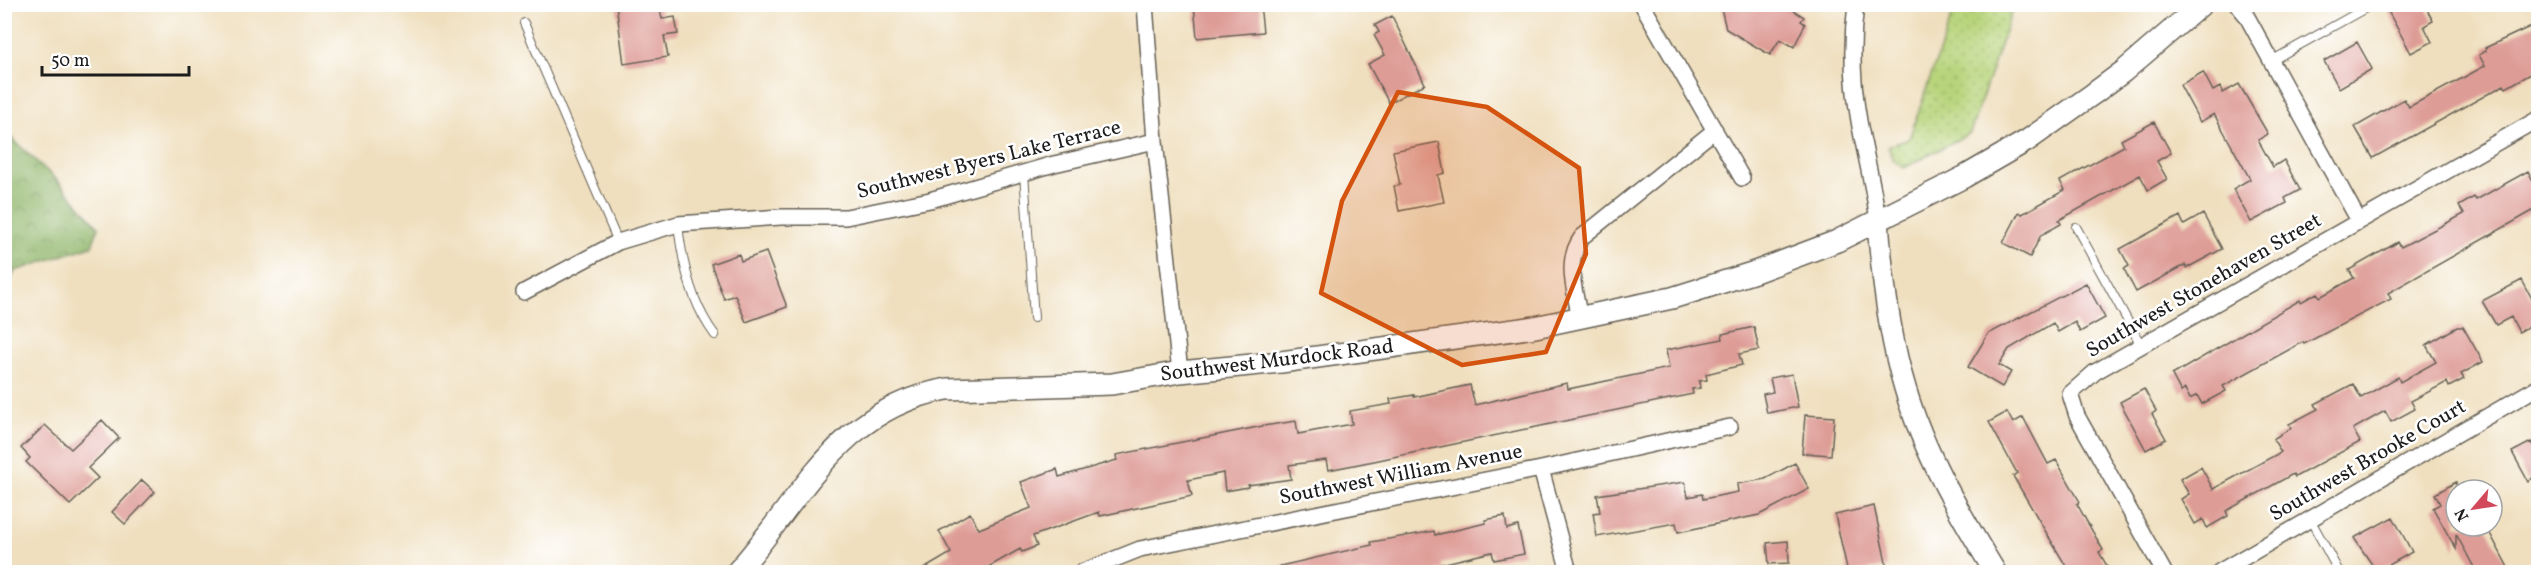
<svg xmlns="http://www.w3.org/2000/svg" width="2543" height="577" font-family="Vollkorn,serif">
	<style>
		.grass { fill: url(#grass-dots); stroke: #6a784b; stroke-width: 1.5 }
		.forest { fill: url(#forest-crowns); stroke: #566943; stroke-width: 1.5 }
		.building { fill: #de9c96 }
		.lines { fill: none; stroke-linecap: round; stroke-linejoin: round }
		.service-casing { stroke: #666055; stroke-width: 10 }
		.minor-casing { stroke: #666055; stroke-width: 18 }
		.secondary-casing { stroke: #666055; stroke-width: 24 }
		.service { stroke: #fff; stroke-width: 8 }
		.minor { stroke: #fff; stroke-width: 15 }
		.secondary { stroke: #fff; stroke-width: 21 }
		.marked { fill: #d4530e; fill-opacity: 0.2; stroke: #d4530e; stroke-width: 4.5; stroke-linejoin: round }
		.labels { text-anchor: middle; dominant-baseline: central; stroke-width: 5; stroke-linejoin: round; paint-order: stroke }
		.street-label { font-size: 21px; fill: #1c1c1c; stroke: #fff }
	</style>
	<defs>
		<pattern id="grass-dots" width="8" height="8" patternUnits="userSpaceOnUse" patternTransform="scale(1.5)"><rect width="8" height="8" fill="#b7d47a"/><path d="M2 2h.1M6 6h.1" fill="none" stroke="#9db569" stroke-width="1.8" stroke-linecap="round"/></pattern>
		<pattern id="forest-crowns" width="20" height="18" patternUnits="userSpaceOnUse" patternTransform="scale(1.5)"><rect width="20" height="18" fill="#91b66a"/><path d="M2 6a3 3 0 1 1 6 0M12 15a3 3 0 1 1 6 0" fill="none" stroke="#769356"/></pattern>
	</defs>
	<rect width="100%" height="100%" fill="#fff"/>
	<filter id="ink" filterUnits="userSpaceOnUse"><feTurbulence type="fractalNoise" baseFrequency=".0167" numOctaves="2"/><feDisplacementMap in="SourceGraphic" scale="12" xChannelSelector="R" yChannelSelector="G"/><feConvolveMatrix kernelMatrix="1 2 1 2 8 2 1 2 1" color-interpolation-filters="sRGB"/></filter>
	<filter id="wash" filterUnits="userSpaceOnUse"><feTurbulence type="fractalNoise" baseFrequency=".008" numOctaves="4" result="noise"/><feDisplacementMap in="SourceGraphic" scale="24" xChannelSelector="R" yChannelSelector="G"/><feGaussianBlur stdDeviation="1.35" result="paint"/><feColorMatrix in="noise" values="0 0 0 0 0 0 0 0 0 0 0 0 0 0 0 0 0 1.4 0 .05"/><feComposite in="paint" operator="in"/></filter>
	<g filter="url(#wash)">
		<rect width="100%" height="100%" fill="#efdfbe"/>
		<path class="grass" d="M1956,4l58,1 -44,128 -66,35 -11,-8 -5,-14 21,-7z"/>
		<path class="forest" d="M5,132l53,49 41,46 -7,19 -77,25 -10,20z"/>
		<g id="blocks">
			<path class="building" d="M616,4h43l3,15 13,-2 3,17 -14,2 4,21 -44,7z
				M1194,4h66l3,28 -66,6z
				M1720,4h64l20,13 -3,4 4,3 -11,23 -14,-8 -10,16 -44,-26z
				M2384,4h40l9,17 -9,5 8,16 -21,11z
				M1392,16l33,68 -36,19 -21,-39 17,-9 -11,-20 5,-3 -4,-7z
				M2538,23v47l-32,18 -2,-3 -131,73 -18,-31 49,-28 5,8 76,-41 -6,-11 7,-4 -1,-3z
				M2357,42l15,27 -33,19 -15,-27z
				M2203,72l10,19 7,-4 3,6 16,-9 29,50 -10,6 15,27 11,-7 16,30 -15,8 2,5 -36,19 -18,-33 17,-10 -36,-65 -14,8 -20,-37z
				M2154,122l17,31 -14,8 10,18 -19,11 -8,-15 -81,45 2,4 -20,11 -11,22 -27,-14 16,-31 3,2 43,-24 -5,-9 64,-35 -3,-6z
				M1439,142l6,31 -7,2 6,27 -45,9 -5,-25 6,-1 -7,-34z
				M2528,171l10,19v18l-150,85 3,6 -87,45 -1,-2 -80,44 3,5 -24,13 -5,-9 -7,4 -5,-10 -4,3 -9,-17 128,-75 1,2 16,-9 3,4 34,-19 -5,-8 49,-28 3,5 63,-33 -5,-8 15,-9 2,3z
				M2203,214l19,35 -35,19 -2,-3 -49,27 -12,-23 5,-3 -9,-17 60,-33 4,9z
				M766,252l21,55 -41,15 -11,-27 -11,4 -13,-35 28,-10 2,7z
				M2522,280l16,30v11l-19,11 -8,-15 -15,8 -14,-24z
				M2086,283l19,35 -25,14 -5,-10 -17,10 -5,-9 -44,26 -10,16 12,7 -9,15 -34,-20 20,-33z
				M1754,327l5,23 -20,4 3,11 -36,9 1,6 -8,1 1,7 -8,1 1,5 -319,67 -46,9 -2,-10 -37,5 2,14 -43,6v2l-23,4 -2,-18 -35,7 4,16 -92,20 -1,-4 -66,24 4,10 -15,6 -2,-3 -42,24h-61l34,-20 -12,-22 31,-18 9,16 52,-21 -10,-26 36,-13 2,8 58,-17 -1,-5 147,-29 33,-5 2,13 54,-10 -2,-13 41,-7 -1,-5 24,-4v2l56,-12 5,20 92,-22 1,6 101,-21 -3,-18 57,-11 -1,-5z
				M2457,327h6l20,35 -22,12 3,5 -15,8 -2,-5 -36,19 4,8 -24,13 -6,-11 -32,18 7,13 -65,35 -2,-3 -67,37 2,5 -21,12 -4,-9 -8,5 -14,-25 8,-5 -9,-15 21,-12 12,22 68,-37 -8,-13 18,-11 -2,-4 29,-15 -3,-5 38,-20 8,14 37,-21 2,5 36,-20 -10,-17z
				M1792,374l6,33 -31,6 -4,-19 10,-2 -3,-14z
				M2144,389l12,22 -4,3 14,25 -20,11 -26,-48z
				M2007,412l6,11 10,-6 25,47 8,-4 24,42 -3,2 26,46 -4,2 12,21h-41l-57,-97 4,-3 -28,-51z
				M1805,415l29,2 -3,38 -29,-2z
				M102,420l17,18 -31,30 10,10 -28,27 -44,-43 4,-4 -9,-10 24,-23 26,24z
				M2531,442l7,14v19l-10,6 -16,-29z
				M1795,463l14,26 -50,26 -81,17 -2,-9 -79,14 -4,-24 7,-1 -3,-17 88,-13 3,15 14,-3 1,5 35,-7 -1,-8 28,-5z
				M142,480l13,12 -30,32 -13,-12z
				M2456,482v44h30l25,47h-34l-21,-39v15l-23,-41 7,-4 -5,-10z
				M1874,506l13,61 -39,6 -13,-58z
				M1505,516l2,13 11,-3 6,28 -30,6 -2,-8 -51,12 2,5 -16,4h-146l-1,-7 92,-21 -1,-3 63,-11 1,4 51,-12 -1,-3z
				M2393,517l19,35 -35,20 -23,-34z
				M1788,541l1,22 -20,1 -2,-21z"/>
		</g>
	</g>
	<g filter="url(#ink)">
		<use href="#blocks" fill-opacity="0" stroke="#666055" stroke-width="1.5"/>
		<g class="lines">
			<defs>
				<path id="service" d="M524,23l94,219
					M2271,61l102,-57
					M1024,173l10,145
					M678,224c4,39 13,79 37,111
					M2076,227l65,118
					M2310,519l29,53"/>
				<path id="minor" d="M1145,4l10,137 25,231
					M1642,4l100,174
					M1856,4c-5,39 -4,78 3,117 6,34 15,66 19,100
					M2237,4l9,11 113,206
					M524,292l94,-50 60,-18 103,-7h65l84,-17 124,-36 101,-23
					M1580,319c-5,-28 -16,-58 2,-82l133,-107
					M1541,469l28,103
					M1082,572l58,-23 401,-80 189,-42
					M2164,572l-87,-156 -7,-22 25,-22 443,-253
					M2219,572l319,-185"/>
				<path id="secondary" d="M1878,221c4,56 11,114 27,167 19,66 55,126 90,184
					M737,572c67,-76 101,-163 210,-183l165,-5 68,-12 101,-10 254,-35 137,-29 83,-26 82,-31 127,-64 64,-37 65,-46 31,-23 78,-67"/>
			</defs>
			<use href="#service" class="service-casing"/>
			<use href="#minor" class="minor-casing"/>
			<use href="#secondary" class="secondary-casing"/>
			<use href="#service" class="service"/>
			<use href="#minor" class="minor"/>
			<use href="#secondary" class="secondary"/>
		</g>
	</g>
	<path class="marked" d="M1398,92l89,15 92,61 7,86 -40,98 -84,13 -141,-72 21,-92z"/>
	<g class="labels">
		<g class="street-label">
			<text transform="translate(989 160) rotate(-14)">Southwest Byers Lake Terrace</text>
			<text transform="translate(2204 286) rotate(-30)">Southwest Stonehaven Street</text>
			<text transform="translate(1277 361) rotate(-7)">Southwest Murdock Road</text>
			<text transform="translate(2368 461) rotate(-30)">Southwest Brooke Court</text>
			<text transform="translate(1401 475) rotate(-11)">Southwest William Avenue</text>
		</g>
	</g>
	<rect width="2543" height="577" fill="none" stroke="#fff" stroke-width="24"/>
	<g transform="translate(2474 508) rotate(241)"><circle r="28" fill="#ffffff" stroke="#a4a4a4" stroke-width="1.5"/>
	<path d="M0-4.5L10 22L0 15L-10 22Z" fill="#d1495b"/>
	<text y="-9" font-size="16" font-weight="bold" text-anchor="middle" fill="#1c1c1c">N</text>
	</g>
	<path d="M42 66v9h147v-9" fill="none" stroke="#1c1c1c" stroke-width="3"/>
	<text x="51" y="66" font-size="18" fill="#1c1c1c" stroke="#ffffff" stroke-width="4.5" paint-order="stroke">50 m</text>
</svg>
